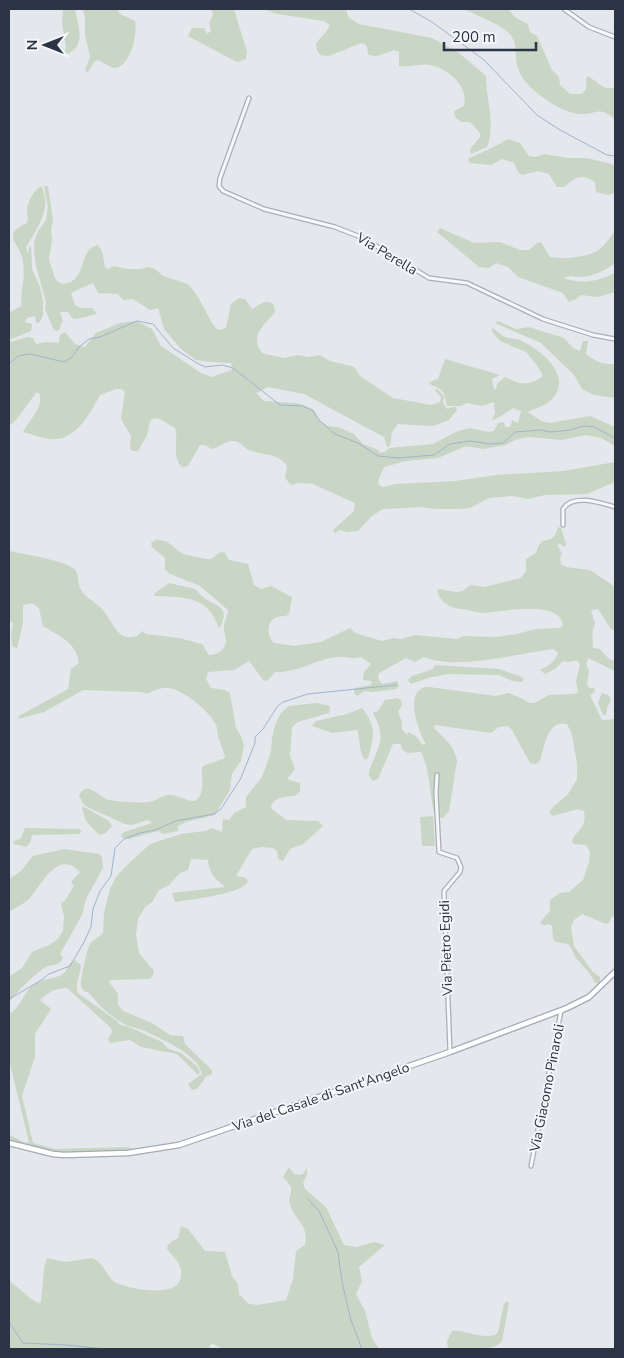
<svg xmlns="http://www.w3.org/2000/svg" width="624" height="1358" font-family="'Nunito Sans',sans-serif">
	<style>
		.green { fill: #c9d6c5 }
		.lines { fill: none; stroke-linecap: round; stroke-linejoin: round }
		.stream { stroke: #9fb4cc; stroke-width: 1 }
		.minor-casing { stroke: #a9aeb7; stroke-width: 5.5 }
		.major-casing { stroke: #a3abb8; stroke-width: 7 }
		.minor { stroke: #f7f8fa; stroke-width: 3 }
		.major { stroke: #fff; stroke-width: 4.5 }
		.labels { text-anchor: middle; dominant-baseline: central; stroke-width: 4; stroke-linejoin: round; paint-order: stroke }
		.street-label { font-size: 14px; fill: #2b3445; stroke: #f4f6f9 }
	</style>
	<rect width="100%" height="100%" fill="#e4e7ec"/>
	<path class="green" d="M63,9h12c3,16 12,38 -9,45l-1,-2 1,-6 -4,-23z
		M83,9h34l3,5 15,7c3,14 -5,48 -22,47l-15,-8 -4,2 -6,10 -3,-1 5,-14 -5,-22v-17z
		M211,9h23l13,43 -1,7 -8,3 -5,-2 -45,-24 4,-8h12l3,6 4,-3 -2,-8 4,-8z
		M263,9h83l2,8 11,7 73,14 27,15 27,23c0,23 10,49 1,71l-16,7 -1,-5 10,-12v-4l-10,-11h-9l-6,-5 -1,-6 10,-5c5,-18 -13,-35 -30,-40 -11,-4 -24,2 -35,0v-14l-5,-2c-8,3 -18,9 -26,4l-1,-7 -2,-3 -4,-1 -32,13 -9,-1 -3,-5 -1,-7 10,-11 4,-7 -6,-4 -47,-7z
		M464,9h44l8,9 12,6 2,8 7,4 15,34 7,7 1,8 10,9h12l4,-5 1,-13c13,6 13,14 28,12v31c-18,-14 -17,-4 -35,-5 -11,-1 -23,-7 -32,-13 -11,-8 -24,-17 -29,-30 -6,-13 1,-27 -11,-39 -9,-8 -32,-17 -44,-23z
		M508,139l12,4 9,13 7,1 8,-3 24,4h19l28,7v28l-6,2 -13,-3 -1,-10c-14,-9 -19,-5 -31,5h-7l-8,-13 -11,-3 -16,4 -4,-3 -4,-9 -11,-4 -12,6 -22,-2 -1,-4c14,-7 27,-12 40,-20z
		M41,186c12,21 -4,43 -15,61l2,7 1,-7 2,-1 1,23 8,18 3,15v13l-3,7 -4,1 -1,-7 -8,2 -2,4 7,2 -1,7 -22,9v-27l12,-7c1,-6 0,-11 1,-16 2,-11 3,-24 -1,-36 -2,-6 -8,-12 -8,-18 0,-7 9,-10 14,-13 2,-5 0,-7 0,-12 0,-9 7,-21 14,-25z
		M44,186h4l5,34 -2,10 1,10 -3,19 5,17 3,5 5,3c27,-2 15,-35 36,-39l4,6 3,16 3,2 6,-3 13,3h13l8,-2 7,2 8,7 25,8 10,13 15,28 5,5 8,-2 5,-24 8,-6 6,1 7,10 12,-7h6l4,3 1,7c-11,14 -26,23 -13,41l21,5 15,-3 11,2 11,-2 10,6 24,6 6,9 33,22 38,7 9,-3 1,-5 -6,-7 2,-1 7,7 -1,6 4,7 5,-2h4l1,3 -8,10 -16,6 -35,-2 -6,8 -2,14 -3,1 -3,-10 -80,-43 -36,-7 -12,6 8,8 32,2 10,3 8,4 6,11 8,5 10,1 16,7 9,10 13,5 5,4 5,-2 3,-3 44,-4 25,-13 12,-3 19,4 5,-1 4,-8 6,-1 1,5h5l2,-7 6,3 3,-12 -8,-3 -15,10 -6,2 3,-7 -1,-11 -12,4 -15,-3 -7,3h-13c-3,-15 -3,-16 -18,-22l1,-2 8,-3 7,-20 55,16 -8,4 2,10h2l1,-5 8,-7c15,7 21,10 37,0v-3l-6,-10 -10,-12 -26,-11 -8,-10v-3c5,2 7,6 13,9 4,2 10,1 15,3 20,10 54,35 32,59 -7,7 -16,9 -24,13l13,9 9,2 40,-7 25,11v19l-14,-8 -15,-3 -24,5 -33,-3 -11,2 -13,6 -22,4 -17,-3 -28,12 -32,3 -22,6 -6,14 1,4 4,2 13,-3 59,-3 41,-6 68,-4 51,-9v20l-28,12 -42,1 -17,4 -16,-3 -23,2 -19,10 -8,1h-28l-12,-2 -39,2 -11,7 -14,15 -11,1 -7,-2 -5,3 -2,-3 21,-19 1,-8 -42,-19 -13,-1 -9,2 -6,-7 2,-12c-8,-14 -27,-10 -40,-17 -5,-3 -7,-8 -14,-8 -8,-1 -13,7 -22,8l-5,-4h-6l-12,21 -6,1c-11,-11 -3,-26 -7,-39l-15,-9 -6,-1 -4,3 -3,14 -9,16h-6l-2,-3 1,-12 -10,-17 4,-27 -3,-3h-5l-17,6c-10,19 -25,47 -50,44 -9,-1 -19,-5 -27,-7 6,-12 22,-26 16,-39h-3l-20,27 -7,6v-84l19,-5 5,1 3,6 9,-2 14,1 1,-8 5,-3 10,12 10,3 11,-14 24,-10 16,-2 16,8 9,17 40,27 10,4 21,-7 -1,-7 -20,-1 -15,-2 -16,-12 -16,-19 -6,-21 -8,2 -17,-11 -10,1 -5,-6 -20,-1 -5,-10 -22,10 4,12 5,3h12l5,6 -20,5 -5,-1 -4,-6h-8l3,9 -2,3 -1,5 -3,2 -3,-1 -9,-21 1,-7 -10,-36 -2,-15v-9l4,-11 8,-11 2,-13z
		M440,228l34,15 26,-1 20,8h9l8,-7 4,-1 9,15c15,2 33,1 47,-6 7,-4 13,-14 18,-20v32c-8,7 -24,14 -35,14 -6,0 -11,-2 -16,1 17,7 35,3 51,-5v19l-17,5 -17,-2 -5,4 -7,3 -6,-9 -45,-16 -10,-10 -12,-4 -7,5 -10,-1 -42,-35z
		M498,321l18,8 13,-2 35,11 9,10 7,3 3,-10h5l-2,13c11,8 16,11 29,10v34l-21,-3 -12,-6 -8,-14 -33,-32 -46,-20z
		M558,527l3,1 5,16 -1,3 -5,-3 -3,1 5,8 -2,6 1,5 5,3 24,3 25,17v44l-5,-3 -12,-19 -7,1 4,14c-4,7 -2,17 -2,24l7,1 9,10 6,2v10l-27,-13 -2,6 3,7 -2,14 3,3h4l1,4 -5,3 12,25 13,-1v117l-1,3 1,15v61l-4,3 -2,5 -3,1 -24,-10 -8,6 -3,7 3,19 19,26 7,5v6h-5l-5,-9 -14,-16 -5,-10 -3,-4 -12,-2 -3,-3 -1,-13 -3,-2 -5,1 -3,-1v-3l9,-10v-11l10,-7 9,-1 14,-12 6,-18 1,-10 -4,-7 -12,-1 -2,-3c5,-13 15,-11 12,-30l-6,-2 -25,7 -3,-3 1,-4 17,-15 9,-15v-15l-5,-30 -5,-10c-20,-5 -23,24 -27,37l-5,3 -5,-1 -18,-33 -4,-4 -9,1 -8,6 -56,-8 -1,3c10,10 21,18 23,33l-8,50 -6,7 -8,-1c-6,-22 -4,-45 -14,-65l-14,1 -5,-4 -1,-5h-8l-15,35 -5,2 -4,-5v-5c10,-26 18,-32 4,-58l5,-2 7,-11 12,-2 4,2 1,5 -4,7 4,10v7l5,6 1,-3 8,4 7,9 3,-1c-7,-11 -20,-47 -5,-55 3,-2 6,-2 8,-2l67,9 13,-3 16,7 4,3h5l15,-8 25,-1 4,-2 -2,-11 4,-16 -3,-5 -8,2 -6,-1 -8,8 -10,5 -5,-4c7,-3 16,-9 18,-17l-4,-4c-35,4 -97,22 -130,8l-9,5 -9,-4 -27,15 -1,5 4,6 15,-3 2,5 -3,3 -24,3 -7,-1 -8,5 -3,-3 1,-5 16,-3 1,-4 -9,-1 1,-8 7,-8 -10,-7c-9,3 -15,-1 -24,0 -21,2 -39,16 -62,15l-7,8 -4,1 -15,-20 -15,9 -26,2 -2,7 5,9 14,2 5,3 6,35 5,8 3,10 -3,15 -9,13 -2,16 -15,25 -29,7 -8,4v5l-15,3 -5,-3 -29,8 -6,-1 -2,-3 3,-3 28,-9 -4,-3 -16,5 -7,-1 -36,-16 -6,-4 -4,-9c9,-16 21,4 30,5 13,2 27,3 40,2 7,-1 12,-6 19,-7 9,-1 17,6 27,6 11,-7 6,-22 7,-34l3,-2 20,-7c-1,-8 -5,-14 -7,-22 -1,-3 0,-7 -2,-11 -5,-13 -34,-36 -47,-37 -7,-1 -16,3 -22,6l-5,-2 -59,-2 -39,22 -26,7 1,-3 49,-27 3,-20 8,-6c-2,-20 -20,-27 -36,-37l-4,-18 -7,-5 -9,2v18l-6,25 -5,-2 -1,-13 2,-10 -4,-2v-70c14,3 53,9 64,17 7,5 4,15 8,22 4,7 14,12 20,18 12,12 15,35 36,28l5,-5 4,3 33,4 23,6 7,11c9,0 16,-5 17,-14 0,-4 -2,-8 -2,-12 -1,-7 4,-12 4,-19l-28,-24 -32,-13 -3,-4v-11l-13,-11 -1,-4 4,-3c14,-2 17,8 28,14 4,1 26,6 28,5 4,-2 6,-5 10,-7l4,1 4,7 19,4 6,21 7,4 10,-3 21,11 -3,17c-5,4 -6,1 -11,3 -13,3 -11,20 -4,26l20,3 27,-4 29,-14 5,5 27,8 12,-3 7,1 14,-4 42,4 7,-3 32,1 20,-3 21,-5 23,-1 3,-3c-4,-26 -61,-13 -79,-12 -5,0 -10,-2 -15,-3 -10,-2 -17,0 -25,-8 -4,-4 -7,-7 -6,-13 14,1 21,8 32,-4l14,2 37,-9 5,-7v-12l10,-6c6,-23 16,-3 22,-26z
		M169,583l26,6 9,9 16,9 3,4 1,6 -4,11h-1c-2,-4 -4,-10 -7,-14 -12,-19 -40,-17 -58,-18l1,-3z
		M435,665l64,4 23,8 2,2 -2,3 -10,-1 -13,-6 -51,-1 -20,4 -17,6 -3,-4 4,-4 21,-7z
		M602,693l6,2 3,5 -4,8 -1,7h-3l-5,-12z
		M316,703l14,3 -1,7 -31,9 -6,5 -2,29 5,13 -8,10 13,4v8l-5,5c-10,1 -18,0 -24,9l1,4 14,11 32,1 5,5 -20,18 -13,5 -7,12 -5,-2 -1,-8 -4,-3 -12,-1 -9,2 -16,27 10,2 2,4c-10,13 -56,17 -73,20l-3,-9 53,-6c-10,-8 -16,-14 -17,-27l-17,-1 -3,11 -8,3 -11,12 -10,5 -7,12 -7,5 -7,12 -2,16 3,18 15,18 -1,4 -3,4 -39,1 -2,2 9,12v11l5,6 29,12 18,12 13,1 2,8 27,26v4l-6,3 -9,12 -5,1 -4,-6 14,-10c-4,-20 -41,-35 -57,-43 -7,-3 -16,-4 -22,-8 -14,-7 -25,-19 -35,-31h-3c-1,-1 -4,-4 -4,-6 -1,-6 6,-39 10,-43 3,-4 9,-6 12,-10l1,-20 6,-24 6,-12 11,-12 22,-20 10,-4 22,-7 24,-3 7,-3 10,4 1,-13 6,1 5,-7 12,-6v-10l16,-20 9,-25 1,-14 3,-13 6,-12 8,-7z
		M362,708c15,18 12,29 6,50l-3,2c-7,-8 -4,-21 -8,-30l-25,3 -20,-7 4,-5 31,-7z
		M84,807l25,14 3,5 -6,7 -7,2 -13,-14 -4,-13z
		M433,816l2,30h-13l-2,-29z
		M25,828l54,1 3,2 -3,3 -47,1 -2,8 -4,4 -12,-3 -1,-2 8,-4z
		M64,849l35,5 3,3 1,11 -17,31 -4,16 -22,39 3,3c-4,11 -11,6 -19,11 -13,9 -25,22 -35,34v-25l13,-9 10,-16 17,-7 8,-5 6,-9 1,-15 -3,-12 5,-5 8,-13 -3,-4 9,-10c-23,-24 -39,15 -51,27 -5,5 -14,9 -20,13v-33l12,-8 12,-15z
		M75,960l6,5c0,10 -7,17 -3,28l39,28 3,4 7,1 35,16 5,6 14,5 16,13 3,6 -2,3 -21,-21 -36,-7 -11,-7 -20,3 -2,-4 4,-7 -1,-4 -44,-40c-11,0 -19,4 -27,12l11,9 -16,25v23l-13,39 11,47 22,6 74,-2 4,3 -74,3 -50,-11v-7h1l15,8 4,-1 -19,-78 -1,-52 2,1c12,-9 13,-23 25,-30 8,-5 20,-4 27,-9 5,-4 5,-12 12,-14z
		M289,1167l5,7 6,1 4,-2 3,-6v8l-4,8 2,6 21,18 18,38 12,2 18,-5 11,3 -26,22 3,14 -6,13 9,17 7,27 7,11h-156l-10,-5 -3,1 -1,4h-200v-68c10,6 18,16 29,22l3,-1 3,-33 3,-11 19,4 26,-4c14,5 14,22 27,26 14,5 60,15 62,-8 1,-5 -1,-11 -4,-15 -3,-4 -7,-8 -10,-12 0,-6 6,-8 11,-11l3,-12 7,3 17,22 20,1 7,24 6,8 1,10 10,10 9,1 28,-5 7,-21 3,-28 9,-6c4,-21 -9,-23 -15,-40 -4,-12 9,-13 -7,-28z
		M507,1301l2,2 -7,38c-10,12 -40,8 -54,8l-1,-8 5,-10c11,-2 28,8 43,4l3,-3 6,-28z"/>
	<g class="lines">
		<path class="stream" d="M409,9l23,13 52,38 53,55 23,15 47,25 8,1
			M9,364l9,-8 12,-2 34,8 8,-5 7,-10 10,-8 11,-2 37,-16 16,3 20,24 24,15 8,4 17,-2 11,3 47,37 23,1 10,5 6,9 16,14 23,9 20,13 20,2 36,-3 16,-11 20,-3 20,3 13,-1 12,-11 26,-2 9,2 20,-2 13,-4 11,1 21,11
			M9,999l31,-18 9,-7 21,-8 14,-24 7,-15 2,-18 7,-18 11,-15 4,-28 9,-9 16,-6 15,-3 21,-9 38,-7 7,-5 20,-31 14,-35v-6l8,-8 14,-22 6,-5 25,-8 88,-9
			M308,1199l11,12 19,41 4,30 9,38 11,29
			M9,1322l14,21 44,2 38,4"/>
		<defs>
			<path id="minor" d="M564,9l25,18 26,10
				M249,98l-29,80 -1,8 4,5 41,18 71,18 28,11 66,40 38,5 76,36 50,16 22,4
				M563,525v-16c10,-16 38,-6 52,-2
				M437,775l-1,18 3,59 18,6 4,9 -1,5 -16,19 6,161
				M531,1166l30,-155"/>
			<path id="major" d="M9,1143l44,11 11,1 64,-2 51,-8 271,-93 117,-44 22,-11 26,-25"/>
		</defs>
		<use href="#minor" class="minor-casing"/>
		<use href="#major" class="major-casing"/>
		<use href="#minor" class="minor"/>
		<use href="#major" class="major"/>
	</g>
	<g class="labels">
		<g class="street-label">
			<text transform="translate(387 254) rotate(31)">Via Perella</text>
			<text transform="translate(446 948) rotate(-92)">Via Pietro Egidi</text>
			<text transform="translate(547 1088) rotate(-79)">Via Giacomo Pinaroli</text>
			<text transform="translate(321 1097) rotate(-19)">Via del Casale di Sant'Angelo</text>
		</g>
	</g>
	<rect width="624" height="1358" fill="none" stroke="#2b3445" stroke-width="20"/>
	<g transform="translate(45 45) rotate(270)" stroke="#f4f6f9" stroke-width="4" paint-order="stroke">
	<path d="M0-4L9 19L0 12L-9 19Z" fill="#2b3445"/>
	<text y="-8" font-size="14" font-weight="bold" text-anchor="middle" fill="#2b3445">N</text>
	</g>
	<path d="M444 42v8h92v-8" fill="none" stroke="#2b3445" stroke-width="2.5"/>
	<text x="452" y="42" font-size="15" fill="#2b3445" stroke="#f4f6f9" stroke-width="4" paint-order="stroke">200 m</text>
</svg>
